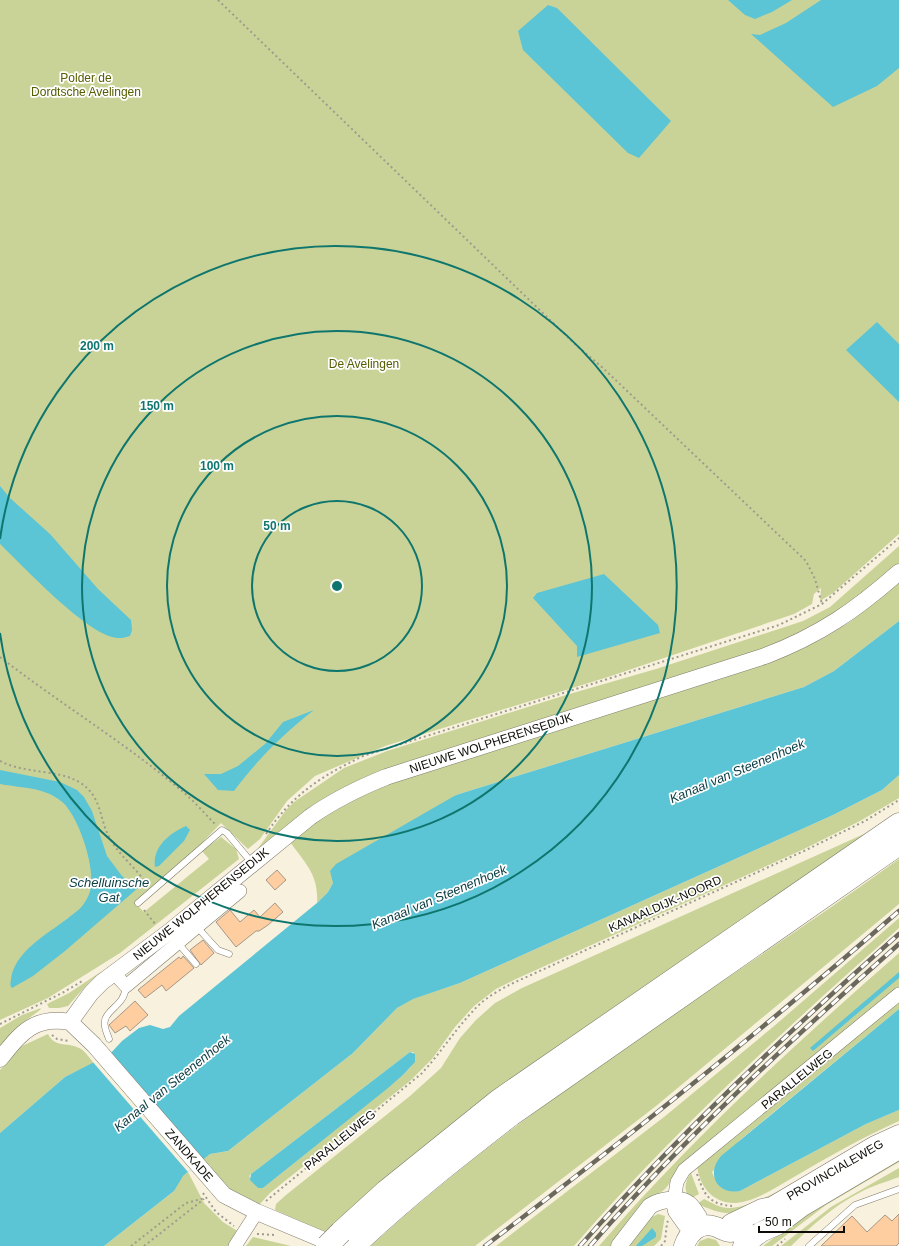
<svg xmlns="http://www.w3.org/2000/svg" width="899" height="1246" font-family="Arial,sans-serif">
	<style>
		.green { fill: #cad397; fill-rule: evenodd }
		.water { fill: #5bc4d5 }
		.pier { fill: #f7f1de }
		.building { fill: #fecea1; stroke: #a6978a }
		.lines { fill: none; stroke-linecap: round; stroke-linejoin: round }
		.service-casing { stroke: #7f7a69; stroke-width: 7 }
		.minor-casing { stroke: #7f7a69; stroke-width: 14 }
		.tertiary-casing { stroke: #7f7a69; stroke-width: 17 }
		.primary-casing { stroke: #7f7a69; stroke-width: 21 }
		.motorway-casing { stroke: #7f7a69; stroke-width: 23 }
		.path { stroke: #9f9b8d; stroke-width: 2; stroke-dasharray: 2 3; stroke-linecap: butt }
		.service { stroke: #fff; stroke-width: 6 }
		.minor { stroke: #fff; stroke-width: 13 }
		.tertiary { stroke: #fff; stroke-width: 16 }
		.primary { stroke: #fff; stroke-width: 20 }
		.motorway { stroke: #fff; stroke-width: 22 }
		.rail-casing { stroke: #6b685d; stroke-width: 4.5 }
		.rail { stroke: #fff; stroke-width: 3; stroke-dasharray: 9; stroke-linecap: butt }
		.motorway-bridge-casing { stroke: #7f7a69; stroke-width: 23; stroke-linecap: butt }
		.motorway-bridge { stroke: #fff; stroke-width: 22 }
		.ring { fill: none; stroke: #0f766e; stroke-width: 2 }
		.labels { text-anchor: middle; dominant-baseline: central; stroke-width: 3.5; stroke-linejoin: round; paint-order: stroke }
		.park-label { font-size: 12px; fill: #565d00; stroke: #fff }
		.street-label { font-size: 12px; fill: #0d0c06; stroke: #fff }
		.water-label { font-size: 13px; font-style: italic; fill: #0a3d44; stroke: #fff }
		.centre { fill: #0f766e; stroke: #fff; stroke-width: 2 }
		.ring-label { font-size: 12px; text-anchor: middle; font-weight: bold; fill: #0f766e; stroke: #fff; stroke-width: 3.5; stroke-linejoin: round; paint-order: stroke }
	</style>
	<rect width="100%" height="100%" fill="#f7f1de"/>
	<path class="green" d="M0,0h899v534l-66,59 -13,8 1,-13 -7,6 -2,10 -18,10 -183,62 -226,70 -70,30 -28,25 -27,38 -12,10 -27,-26 -23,24 -63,56 9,9 65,-53 -7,-8 19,-14 15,12 3,10 -119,94 -72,45 -48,22z
		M899,546v17l-55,47 -85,43 -375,117 -128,81 30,-41 8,-8 50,-34 43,-17 179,-56 90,-26 147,-48 27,-14z
		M899,580v41l-65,50 -30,16 -348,108 -123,88 -5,9 -11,11c2,-28 -12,-40 -27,-61l21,-18 56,-34 422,-136 33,-15 28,-17z
		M899,775v23l-39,23 -58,29 -286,129 -20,10 -22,17 -19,21 -23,32 -22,22 -140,112 -11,12 -25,-12 -25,-25 2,-2 -9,-6 8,-6 18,-3 125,-98 44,-45 15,-9 48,-16 373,-168 49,-25zM410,1052h3c4,10 -2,15 -9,22l-141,114h-5l-9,-12 2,-2z
		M875,829l-346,238 -66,48 -60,49 -75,70 -53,-24 1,-6 10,-9 124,-99 31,-28 19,-30 16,-18 19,-17 27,-15z
		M899,859v45l-243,202 -181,140h-104c161,-148 351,-259 528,-387z
		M899,918v10c-114,101 -225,203 -325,318h-78l168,-129 109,-90z
		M899,953v34l-76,65 -144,117c-8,9 -10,20 -21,25l-46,52h-13c91,-106 195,-201 300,-293z
		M102,971l-12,10 -22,25 -9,2h-10l-2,-4 22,-11z
		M899,1000v9l-159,131 -28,32c4,12 15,21 28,19l126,-67 33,-14v11c-36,16 -71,36 -105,56 -17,9 -38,25 -58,26 -23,1 -37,-17 -39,-38z
		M41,1008l-1,2 -19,14 -21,25v-21l22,-13z
		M48,1034c7,15 21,7 33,15 5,3 9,10 13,14l-29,14 -65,56v-63l22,-24z
		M841,1156l-94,55c-22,5 -30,1 -50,-7l7,-5c8,4 16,9 25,9 28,0 86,-38 112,-52z
		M899,1159v3l-73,43 -54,41h-9l43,-32z
		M899,1168v9c-13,5 -28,9 -40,16 -26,13 -47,33 -68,53h-10l50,-39z
		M188,1172l16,31 19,19 16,10 -10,14h-125l70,-55 6,-13z
		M691,1173l8,21 -9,5c-7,-9 -5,-18 1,-26z
		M658,1214l7,2 -4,23 -7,7h-29l23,-27z
		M253,1237l38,9h-45z
		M708,1238l8,2 4,6h-23l3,-5z"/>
	<path class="water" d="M728,0h64l-20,12 -17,7 -10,-4z
		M821,0h78v68l-22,18 -44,21 -82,-73 9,1 26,-12z
		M548,5l9,3 114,113 -32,37 -11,-5 -105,-103 -5,-19z
		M877,322l22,22v58l-53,-52z
		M0,486l10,12 40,36 48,55 33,31 1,10 -2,6c-6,2 -11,3 -18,1 -31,-9 -87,-69 -112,-93z
		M604,574l54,51 2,8 -83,24v-11l-44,-48 4,-5z
		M899,621v154l-17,15 -49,25 -373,168 -47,16 -16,9 -44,45 -125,98 -18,3 -27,22 -9,15 -70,55h-104v-113l65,-56 45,-23 12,-13 17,-13 11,-3 13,4 7,-2 9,-11 138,-113 11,-11 5,-9 -3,-12 6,-7 120,-69 348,-108 30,-16z
		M314,710c-31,24 -57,50 -80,81l-16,-1 -14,-16h17l17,-8 27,-22 18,-22z
		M0,770l60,12 17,8 7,7 8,14 15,45 15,20 16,12 -73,63 -32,25 -21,12c-2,-2 -2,-4 -1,-8 2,-27 36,-46 56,-61 6,-5 14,-10 18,-17 3,-4 6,-12 6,-17 3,-21 -13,-71 -30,-84 -17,-14 -40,-13 -61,-17z
		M186,826l4,4 -6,11 -25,25 -4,1c-3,-20 15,-34 31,-41z
		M899,972v6l-86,73 -3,-3z
		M899,1009v101l-33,14 -126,67c-22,4 -35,-16 -19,-35z
		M410,1052l5,2v8l-11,12 -16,14 -125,100h-5l-8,-8 1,-6z
		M652,1228l4,5v4l-14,9h-6z"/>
	<path class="pier" d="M109,1052l93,108 -14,12 -96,-111z"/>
	<path class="building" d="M277,870l9,10 -11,10 -9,-10z
		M275,903l8,9 -15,13 -9,6h-3l-20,16 -20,-25 14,-12 10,12 14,-12 6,7z
		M203,940l11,13 -13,12 -11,-15z
		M183,956l11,12 -28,23 -4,-6 -17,13 -7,-8 41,-33 2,2z
		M135,1001l13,14 -18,16 -4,-5 -11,7 -6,-8z
		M899,1214v29l-3,3h-75l31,-30 15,16 18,-17 7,6z"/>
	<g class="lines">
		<defs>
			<path id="service" d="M138,903l84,-73 5,3 25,30
				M196,926l22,24 11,4
				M177,942l19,22
				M109,1039c-2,-6 -6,-13 -4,-19 2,-11 20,-15 21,-34
				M809,1246l46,-41 44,-16"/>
			<path id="minor" d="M114,973l12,13 114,-95
				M674,1201l3,-19 7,-12 215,-176
				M235,1246l22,-34"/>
			<path id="tertiary" d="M70,1022l24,23 130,150 33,17 81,34
				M0,1059c21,-26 33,-43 70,-37l21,-29 11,-11 67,-50 141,-115c24,-17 49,-29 76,-40l379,-121c55,-21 91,-46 134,-84
				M674,1201l2,10 10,14
				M619,1246l31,-40c10,-6 29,-10 39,-2 4,3 7,9 10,13"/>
			<path id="primary" d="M731,1224l31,-15 10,-2 103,-61 24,-11
				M684,1246c4,-12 15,-24 29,-20 6,1 11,6 18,6l12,-5
				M743,1246l18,-14 16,-7 24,-18 98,-58"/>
			<path id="motorway" d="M341,1232l45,-41 113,-91 400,-276
				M354,1246c49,-47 103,-89 157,-131l388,-271"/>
		</defs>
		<use href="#service" class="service-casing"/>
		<use href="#minor" class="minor-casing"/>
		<use href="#tertiary" class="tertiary-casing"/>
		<use href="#primary" class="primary-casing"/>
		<use href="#motorway" class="motorway-casing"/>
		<path class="path" d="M218,0l358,345 28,24 202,192 9,18 7,25
			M0,657c59,46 124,85 182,134 12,10 23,23 34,34
			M0,761c25,13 57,8 79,21 25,15 19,39 33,60 8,13 22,25 31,37l6,4
			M266,834c27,-40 54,-57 97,-78l416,-131 43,-21 77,-66
			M144,910l12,15
			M0,1024l64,-32 20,-12
			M52,1035l5,4 12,2
			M697,1174c7,20 11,30 35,32
			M203,1193l13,19 18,14
			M266,1201l155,-127c19,-20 33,-43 52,-63 10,-12 25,-20 38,-27l293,-133 61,-30 34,-21
			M257,1234l19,1
			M131,1246l55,-43 19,-5
			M144,1246l60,-47
			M661,1246l4,-5 2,-18 1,-2
			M777,1246l8,-7"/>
		<use href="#service" class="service"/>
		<use href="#minor" class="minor"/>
		<use href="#tertiary" class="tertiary"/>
		<use href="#primary" class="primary"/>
		<use href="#motorway" class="motorway"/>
		<defs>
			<path id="rail" d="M485,1246c141,-107 280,-218 414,-335
				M580,1246c99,-112 207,-213 319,-312
				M590,1246c95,-109 201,-206 309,-302"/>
		</defs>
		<use href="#rail" class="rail-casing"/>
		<use href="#rail" class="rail"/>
		<defs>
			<path id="motorway-bridge" d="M327,1246l14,-14"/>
		</defs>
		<use href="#motorway-bridge" class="motorway-bridge-casing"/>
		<use href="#motorway-bridge" class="motorway-bridge"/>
	</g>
	<g class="ring">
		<circle cx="337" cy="586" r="85"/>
		<circle cx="337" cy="586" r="170"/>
		<circle cx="337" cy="586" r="255"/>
		<path d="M0 539A340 340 0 1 1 0 633"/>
	</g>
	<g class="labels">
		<g class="park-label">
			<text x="86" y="78">Polder de<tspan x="86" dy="14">Dordtsche Avelingen</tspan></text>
			<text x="364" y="364">De Avelingen</text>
		</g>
		<g class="street-label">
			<text transform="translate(491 743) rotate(-18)">NIEUWE WOLPHERENSEDIJK</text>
			<text transform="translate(201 904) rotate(-39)">NIEUWE WOLPHERENSEDIJK</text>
			<text transform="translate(665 904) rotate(-24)">KANAALDIJK-NOORD</text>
			<text transform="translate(797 1079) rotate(-39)">PARALLELWEG</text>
			<text transform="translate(340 1140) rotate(-39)">PARALLELWEG</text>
			<text transform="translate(189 1155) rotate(49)">ZANDKADE</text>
			<text transform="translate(835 1170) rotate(-30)">PROVINCIALEWEG</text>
		</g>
		<g class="water-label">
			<text transform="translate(737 771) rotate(-23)">Kanaal van Steenenhoek</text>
			<text x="109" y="882">Schelluinsche<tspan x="109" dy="15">Gat</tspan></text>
			<text transform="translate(439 897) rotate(-23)">Kanaal van Steenenhoek</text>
			<text transform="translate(172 1083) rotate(-39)">Kanaal van Steenenhoek</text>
		</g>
	</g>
	<circle cx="337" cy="586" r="6" class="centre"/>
	<g class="ring-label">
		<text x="97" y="350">200 m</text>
		<text x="157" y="410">150 m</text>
		<text x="217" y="470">100 m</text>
		<text x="277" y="530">50 m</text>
	</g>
	<path d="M759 1226v6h85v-6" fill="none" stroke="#0d0c06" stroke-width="2"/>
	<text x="765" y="1226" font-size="12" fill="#0d0c06" stroke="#ffffff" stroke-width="3" paint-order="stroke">50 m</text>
</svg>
